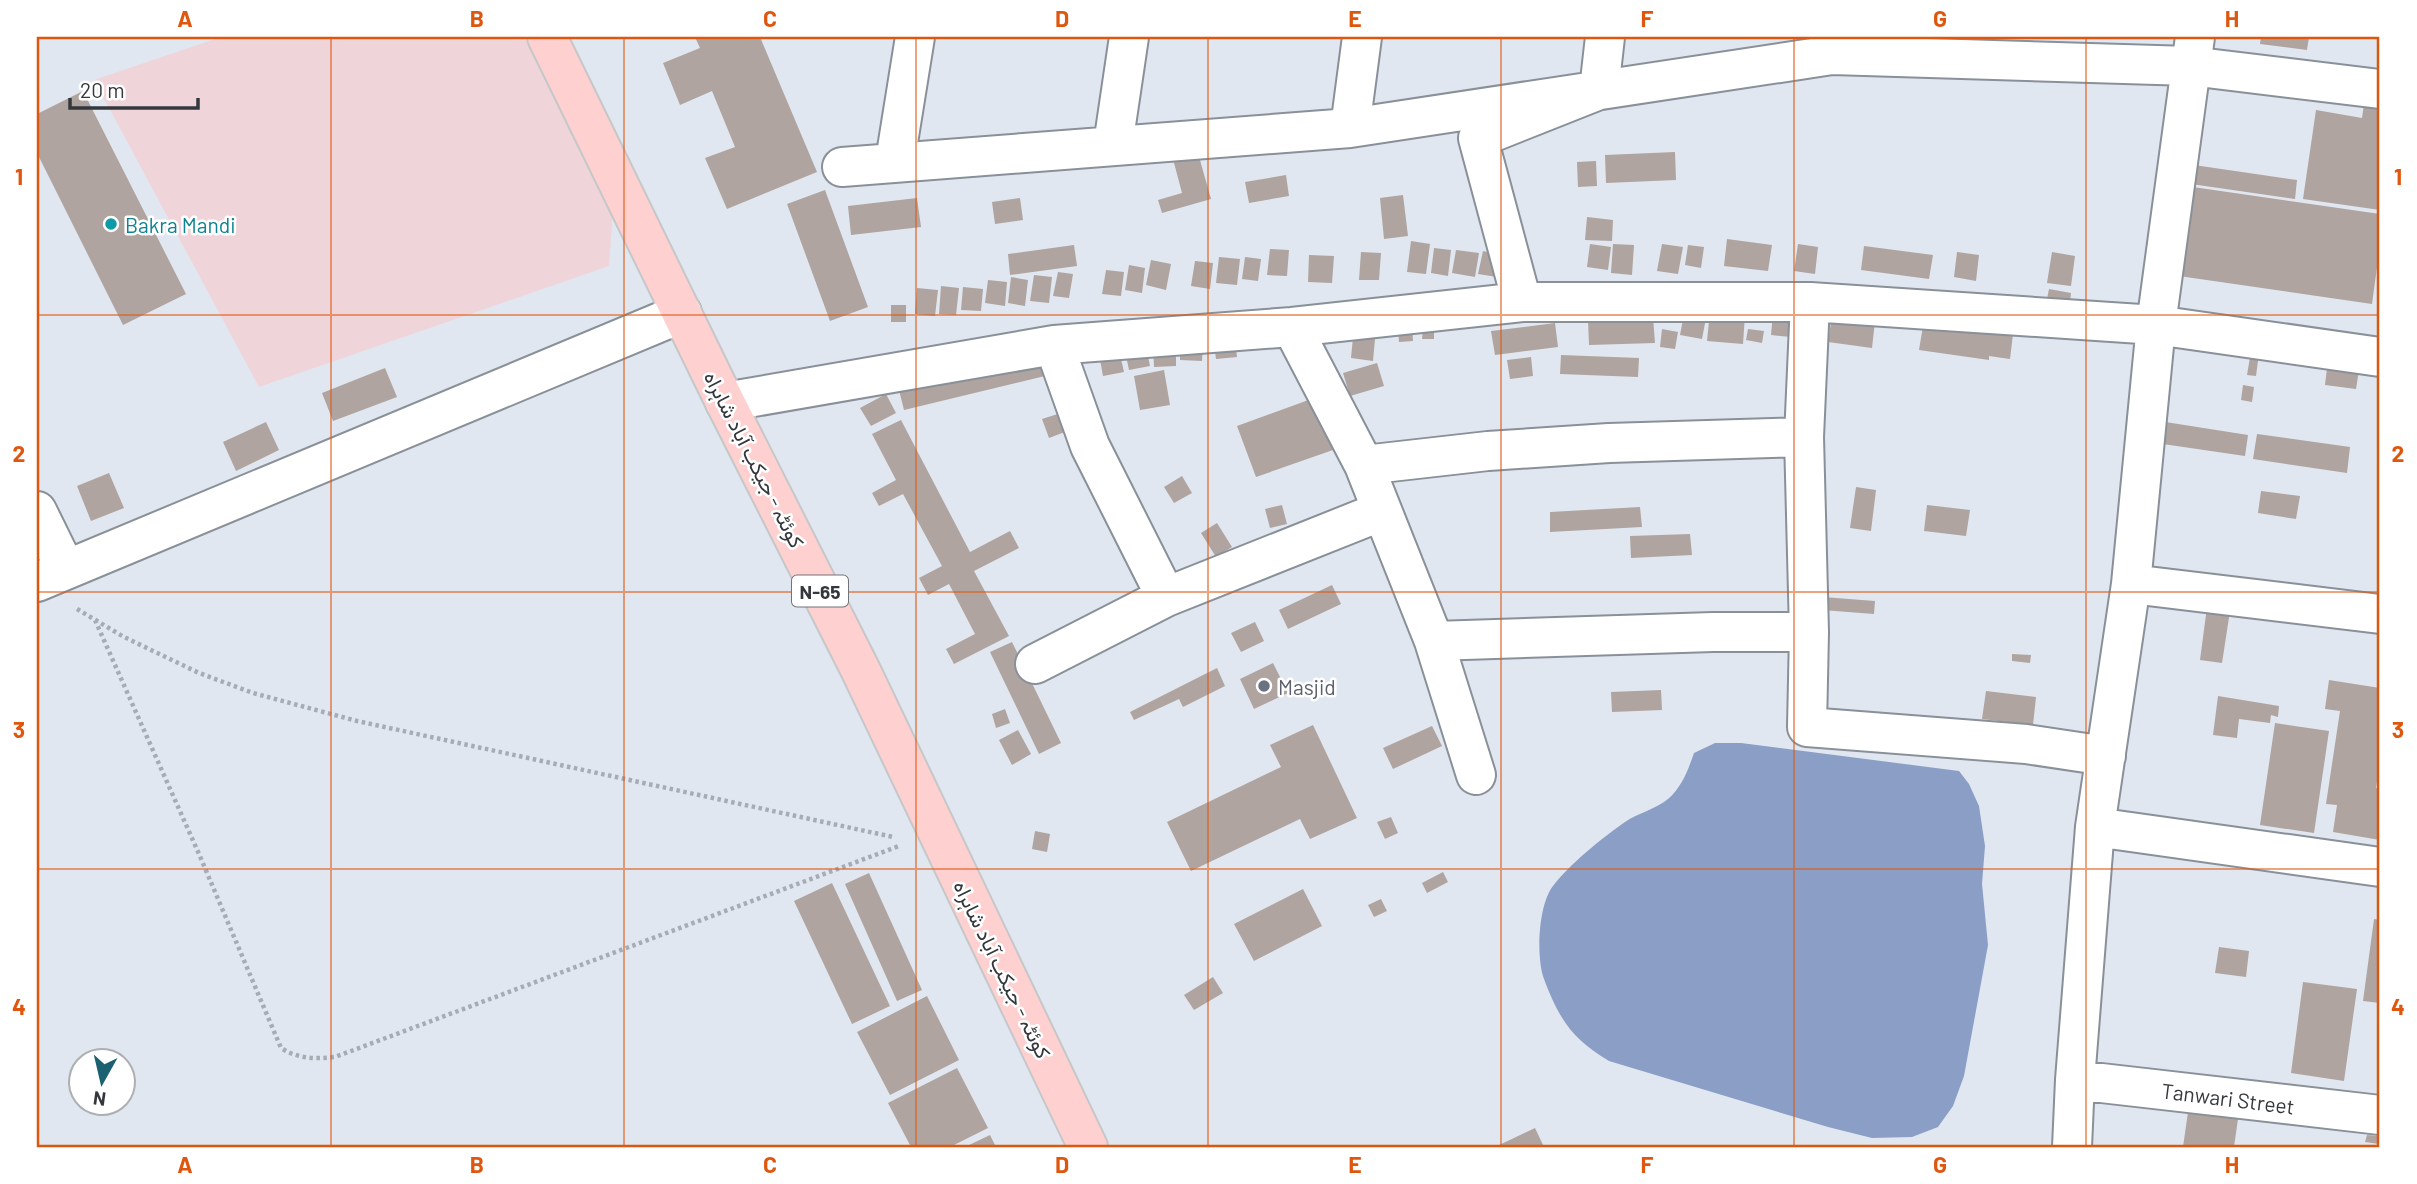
<svg xmlns="http://www.w3.org/2000/svg" width="2417" height="1184" font-family="Barlow,Vazirmatn,sans-serif">
	<style>
		.commercial { fill: #efd5d9 }
		.water { fill: #8b9ec5 }
		.building { fill: #afa49f }
		.lines { fill: none; stroke-linecap: round; stroke-linejoin: round }
		.minor-casing { stroke: #899098; stroke-width: 42 }
		.trunk-casing { stroke: #c6c7c8; stroke-width: 42 }
		.path { stroke: #a6acb3; stroke-width: 4.5; stroke-dasharray: 3.5 3.5; stroke-linecap: butt }
		.minor { stroke: #fff; stroke-width: 38 }
		.trunk { stroke: #ffd0d0; stroke-width: 38 }
		.grid { fill: none; stroke: #df570e; stroke-width: 2; stroke-opacity: 0.55 }
		.culture-dot { fill: #0f9aa8; stroke: #fff; stroke-width: 2.5 }
		.worship-dot { fill: #6b7280; stroke: #fff; stroke-width: 2.5 }
		.labels { text-anchor: middle; dominant-baseline: central; stroke-width: 5; stroke-linejoin: round; paint-order: stroke }
		.shield { fill: #fff; stroke: #717376; stroke-width: 2 }
		.shield-label { font-size: 19px; font-weight: bold; fill: #34373b }
		.culture-label { font-size: 21px; fill: #0d838f; stroke: #fff; text-anchor: start }
		.street-label { font-size: 21px; fill: #34373b; stroke: #fff }
		.worship-label { font-size: 21px; fill: #5b616d; stroke: #fff; text-anchor: start }
		.neatline { fill: none; stroke: #df570e; stroke-width: 2.5 }
		.grid-label { font-size: 23px; text-anchor: middle; font-weight: bold; fill: #df570e }
	</style>
	<rect width="100%" height="100%" fill="#e0e7f0"/>
	<path class="commercial" d="M221,37h304l88,173 -4,56 -350,121 -165,-307z"/>
	<path class="water" d="M1715,743h26l218,28 10,13 10,22 6,40 -3,38 6,61 -24,131 -11,30 -15,21 -26,10 -40,1 -44,-11 -219,-66c-37,-22 -50,-42 -65,-82 -8,-21 -6,-74 9,-93 16,-21 50,-49 72,-64 13,-9 31,-13 43,-23 14,-12 20,-29 26,-46z"/>
	<path class="building" d="M695,37h65l57,135 -90,37 -22,-51 30,-11 -23,-56 -32,14 -17,-42 37,-15z
		M2261,37h48l-2,13 -47,-6z
		M83,91l103,203 -63,31 -86,-172v-39z
		M2364,104l16,2v104l-77,-11 13,-89 46,8z
		M1675,152l1,28 -70,3 -1,-28z
		M1198,153l13,46 -49,14 -4,-13 24,-7 -9,-34z
		M1596,161l1,25 -19,1 -1,-25z
		M2194,165l103,15 -2,19 -104,-15z
		M1286,175l3,21 -40,7 -4,-21z
		M2186,186l194,28v31l-8,59 -200,-29z
		M825,190l43,117 -38,14 -43,-117z
		M1403,195l5,41 -24,3 -4,-41z
		M917,198l4,29 -70,8 -3,-29z
		M1020,198l3,22 -28,4 -3,-22z
		M1587,217l26,3 -1,21 -27,-1z
		M1727,239l45,6 -4,26 -44,-5z
		M1411,241l19,3 -4,30 -19,-2z
		M1590,244l21,3 -3,23 -21,-3z
		M1613,244l21,1 -2,30 -21,-2z
		M1662,244l21,3 -5,27 -21,-3z
		M1798,244l20,3 -3,27 -21,-3z
		M1074,245l3,21 -67,9 -2,-21z
		M1688,245l16,2 -3,21 -16,-3z
		M1864,246l69,9 -4,24 -68,-9z
		M1434,248l17,2 -3,26 -17,-3z
		M1270,249l19,1 -2,26 -20,-1z
		M1456,250l23,3 -4,24 -23,-4z
		M1483,251l18,4 -4,22 -19,-3z
		M1361,252l20,1 -2,27h-20z
		M1957,252l22,3 -3,26 -22,-4z
		M2052,252l23,4 -4,30 -24,-3z
		M1309,255l25,1 -2,27 -24,-1z
		M1219,257l21,2 -3,26 -21,-2z
		M1245,257l16,2 -3,22 -16,-2z
		M1151,260l20,4 -5,26 -20,-5z
		M1195,261l18,2 -3,26 -19,-3z
		M1129,265l16,3 -3,25 -17,-3z
		M1106,270l18,2 -3,24 -19,-2z
		M1058,272l15,2 -4,24 -16,-2z
		M1034,275l18,2 -3,26 -19,-2z
		M1011,277l17,3 -3,26 -17,-3z
		M988,280l19,2 -2,24 -20,-3z
		M941,286l18,2 -3,27 -17,-1z
		M963,287l20,2 -2,22 -20,-1z
		M917,288l21,2 -3,26 -20,-2z
		M2049,289l22,4 -1,9 -23,-3z
		M891,305h15v17h-15z
		M1710,311l35,4 -2,29 -36,-3z
		M1684,314l22,4 -4,21 -22,-4z
		M1773,314l21,2 -3,21 -20,-2z
		M1832,315l43,6 -3,27 -44,-6z
		M1653,317l2,26 -66,2 -1,-25z
		M1924,320l89,14 -3,25 -21,-3v4l-70,-10z
		M1555,323l3,24 -63,8 -4,-24z
		M1412,327l1,14 -14,1 -1,-14z
		M1423,328h11v11h-12z
		M1662,329l16,3 -3,17 -15,-2z
		M1748,329l16,2 -2,12 -16,-3z
		M1353,337l22,2 -2,22 -22,-3z
		M1235,340l2,17 -21,2 -2,-16z
		M1180,342l23,1 -1,18 -22,-1z
		M1153,344h23v22l-22,1z
		M1146,347l4,19 -21,4 -4,-19z
		M1119,350l5,22 -21,4 -4,-22z
		M2251,351l8,2 -3,23 -9,-1z
		M1039,352l6,24 -141,34 -6,-24z
		M1561,355l78,3 -1,19 -78,-3z
		M1531,357l2,19 -23,3 -3,-19z
		M2328,360l32,4 -4,25 -31,-4z
		M1377,363l7,23 -34,10 -7,-23z
		M385,368l12,29 -64,24 -11,-28z
		M1164,370l6,35 -30,5 -6,-34z
		M2243,385l11,2 -2,15 -11,-2z
		M886,394l10,19 -25,13 -11,-18z
		M1314,398l19,52 -77,27 -19,-51z
		M1064,412l6,18 -21,8 -7,-19z
		M901,420l69,132 40,-21 9,17 -45,23 35,65 -55,28 -8,-15 29,-15 -26,-50 -21,11 -9,-17 23,-12 -39,-72 -24,12 -7,-13 24,-13 -24,-46z
		M2159,421l89,14 -3,21 -89,-13z
		M266,422l13,28 -43,21 -13,-29z
		M2257,434l93,13 -3,26 -94,-14z
		M109,473l15,35 -33,13 -14,-35z
		M1182,476l10,17 -18,10 -10,-16z
		M1856,487l20,3 -5,41 -21,-3z
		M2261,491l39,5 -4,23 -38,-6z
		M1282,505l5,19 -17,4 -5,-19z
		M1927,505l43,5 -4,26 -42,-5z
		M1640,507l2,20 -92,5v-20z
		M1217,523l15,24 -16,10 -15,-24z
		M1690,534l2,21 -61,3 -1,-22z
		M1332,585l9,19 -53,25 -9,-19z
		M1823,597l52,4 -1,13 -52,-4z
		M2207,607l23,4 -8,52 -22,-3z
		M1255,622l9,19 -23,11 -10,-19z
		M1012,642l49,101 -22,11 -49,-102z
		M2012,654l19,1 -1,8 -18,-2z
		M1273,663l15,30 -34,16 -14,-30z
		M1217,668l8,18 -42,21 -4,-8 -45,21 -4,-8z
		M2329,680l51,8v73l-4,27 4,1v51l-47,-8 4,-27 -11,-1 14,-93 -15,-2z
		M1661,690l1,20 -50,2 -1,-20z
		M1986,691l50,6 -3,28 -51,-6z
		M2218,696l61,10 -1,11 -7,-2 -1,8 -31,-4 -2,19 -24,-3z
		M1005,709l5,14 -14,5 -4,-14z
		M2275,723l54,8 -15,102 -54,-8z
		M1313,725l44,93 -47,21 -10,-20 -109,52 -24,-49 114,-55 -11,-22z
		M1432,726l10,20 -49,23 -10,-21z
		M1018,730l13,24 -19,11 -13,-25z
		M1391,817l7,16 -13,6 -8,-17z
		M1035,831l15,3 -3,18 -15,-3z
		M1443,872l5,10 -21,11 -5,-10z
		M869,873l53,117 -25,11 -52,-117z
		M832,883l58,123 -38,18 -58,-123z
		M1303,889l19,37 -68,35 -20,-37z
		M1381,899l6,12 -13,6 -6,-12z
		M2374,919l6,1v83l-17,-2z
		M2219,947l30,4 -3,26 -31,-4z
		M1213,977l10,16 -29,17 -10,-15z
		M2303,982l54,7 -13,92 -53,-8z
		M927,996l32,64 -69,35 -33,-63z
		M957,1068l31,60 -38,19h-39l-23,-44z
		M2188,1112l50,7 -4,28h-51z
		M1535,1128l9,19h-49z
		M990,1135l6,12h-31z
		M2367,1135l13,1 -1,8 -14,-2z"/>
	<g class="lines">
		<defs>
			<path id="minor" d="M1350,128l12,-91
				M1113,145l16,-108
				M895,161l20,-124
				M842,167l508,-39 482,-73 358,11 190,23
				M1522,302l-44,-164 121,-48 6,-53
				M1810,302l-6,135 5,195 -2,95 219,17 80,12
				M1292,327l72,138 70,176 42,134
				M1054,345l36,101 76,151
				M725,402l329,-57 238,-18 230,-25h288l346,23 224,32
				M1364,465l124,-14 121,-8 195,-6
				M37,511l29,59
				M37,582l645,-269
				M2131,584l249,30
				M1434,641l279,-9h96
				M1035,664l131,-67 216,-86
				M2095,827l285,40
				M2075,1080l305,35
				M2072,1147l3,-67 20,-253 36,-243 25,-259 39,-288"/>
			<path id="trunk" d="M547,37l178,365 136,269 227,476"/>
		</defs>
		<use href="#minor" class="minor-casing"/>
		<use href="#trunk" class="trunk-casing"/>
		<path class="path" d="M77,609l47,28 75,36 54,20 104,28 536,116
			M95,620l104,234 82,194c17,11 34,11 54,9l564,-211"/>
		<use href="#minor" class="minor"/>
		<use href="#trunk" class="trunk"/>
	</g>
	<path class="grid" d="M331,37v1110M624,37v1110M916,37v1110M1208,37v1110M1501,37v1110M1794,37v1110M2086,37v1110M37,315h2343M37,592h2343M37,869h2343"/>
	<circle class="culture-dot" cx="111" cy="224" r="7"/>
	<circle class="worship-dot" cx="1264" cy="686" r="7"/>
	<g class="labels">
		<rect class="shield" x="792" y="575.5" width="56" height="31" rx="5"/>
		<g class="shield-label">
			<text x="820" y="591">N-65</text>
		</g>
		<g class="culture-label">
			<text x="125" y="224">Bakra Mandi</text>
		</g>
		<g class="street-label">
			<text transform="translate(755 459) rotate(63)">کوئٹہ - جیکب آباد شاہراہ</text>
			<text transform="translate(1003 969) rotate(64)">کوئٹہ - جیکب آباد شاہراہ</text>
			<text transform="translate(2228 1098) rotate(7)">Tanwari Street</text>
		</g>
		<g class="worship-label">
			<text x="1278" y="686">Masjid</text>
		</g>
	</g>
	<rect width="2417" height="1184" fill="none" stroke="#ffffff" stroke-width="77"/>
	<g transform="translate(102 1082) rotate(188)"><circle r="33" fill="#ffffff" stroke="#aeafb1" stroke-width="2"/>
	<path d="M0-5L12 26L0 18L-12 26Z" fill="#1b6172"/>
	<text y="-10" font-size="19" font-weight="bold" text-anchor="middle" fill="#34373b">N</text>
	</g>
	<path d="M70 98v10h128v-10" fill="none" stroke="#34373b" stroke-width="3.5"/>
	<text x="80" y="98" font-size="21" fill="#34373b" stroke="#ffffff" stroke-width="5" paint-order="stroke">20 m</text>
	<rect x="38" y="38" width="2340" height="1108" class="neatline"/>
	<g class="grid-label">
		<text x="185" y="27">A</text>
		<text x="477" y="27">B</text>
		<text x="770" y="27">C</text>
		<text x="1062" y="27">D</text>
		<text x="1355" y="27">E</text>
		<text x="1647" y="27">F</text>
		<text x="1940" y="27">G</text>
		<text x="2232" y="27">H</text>
		<text x="19" y="185">1</text>
		<text x="2398" y="185">1</text>
		<text x="19" y="462">2</text>
		<text x="2398" y="462">2</text>
		<text x="19" y="738">3</text>
		<text x="2398" y="738">3</text>
		<text x="19" y="1015">4</text>
		<text x="2398" y="1015">4</text>
		<text x="185" y="1173">A</text>
		<text x="477" y="1173">B</text>
		<text x="770" y="1173">C</text>
		<text x="1062" y="1173">D</text>
		<text x="1355" y="1173">E</text>
		<text x="1647" y="1173">F</text>
		<text x="1940" y="1173">G</text>
		<text x="2232" y="1173">H</text>
	</g>
</svg>
